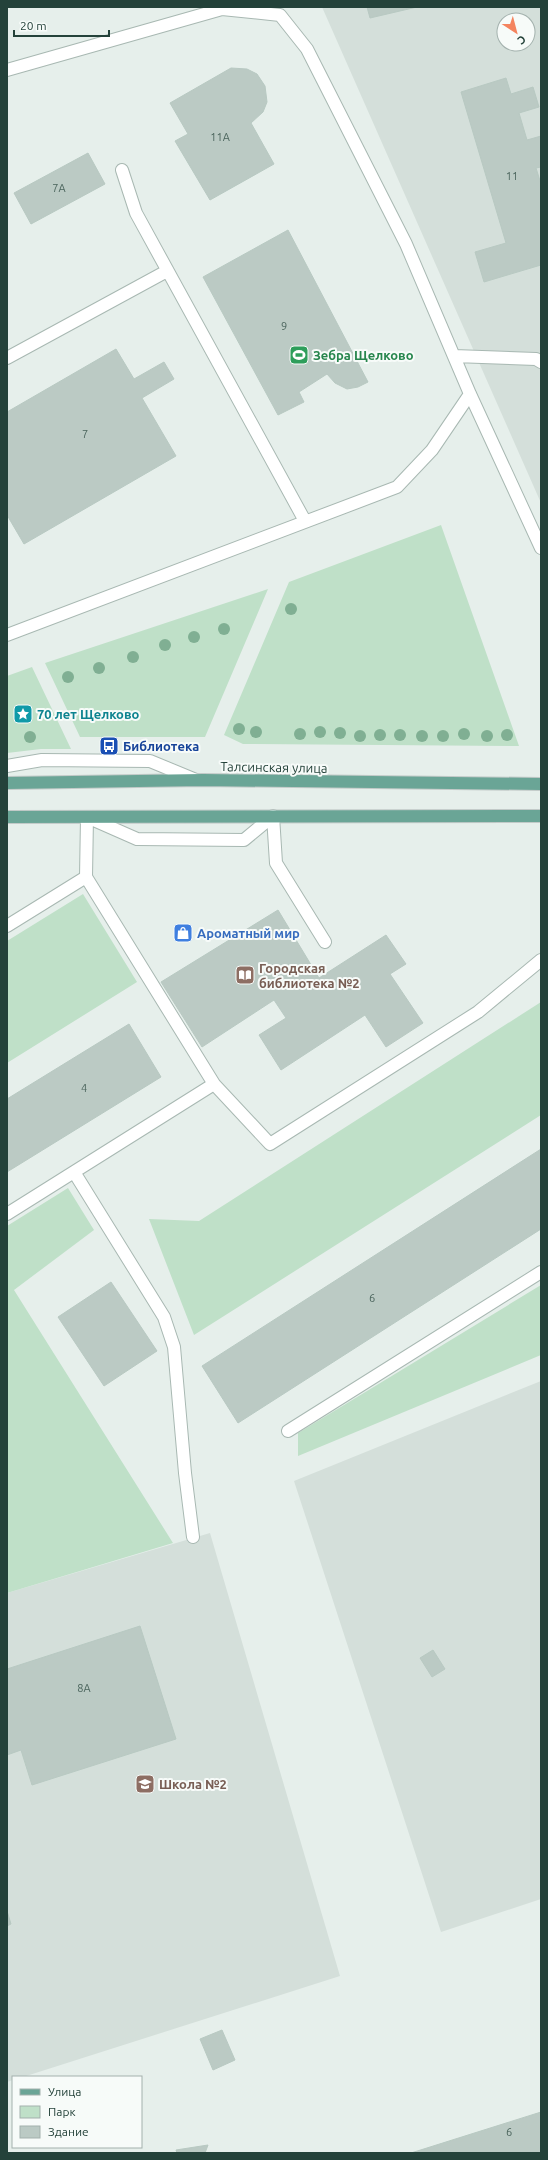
<svg xmlns="http://www.w3.org/2000/svg" width="548" height="2160" font-family="Ubuntu,sans-serif">
	<style>
		.built { fill: #d4dfda; fill-rule: evenodd }
		.green { fill: #bfe0c8 }
		.building { fill: #bbcac4; stroke: #b8c9c2 }
		.lines { fill: none; stroke-linecap: round; stroke-linejoin: round }
		.minor-casing { stroke: #a8b8b2; stroke-width: 14 }
		.major-casing { stroke: #c2cac8; stroke-width: 14 }
		.minor { stroke: #fff; stroke-width: 12 }
		.major { stroke: #6aa596; stroke-width: 12 }
		.tree { fill: #80af93 }
		.labels { text-anchor: middle; dominant-baseline: central; stroke-width: 4; stroke-linejoin: round; paint-order: stroke }
		.number-label { font-size: 11px; fill: #4a645c }
		.leisure-label { font-size: 13px; font-weight: bold; fill: #27864d; stroke: #f7fbf9; text-anchor: start }
		.culture-label { font-size: 13px; font-weight: bold; fill: #0d838f; stroke: #f7fbf9; text-anchor: start }
		.transit-label { font-size: 13px; font-weight: bold; fill: #164399; stroke: #f7fbf9; text-anchor: start }
		.street-label { font-size: 13px; fill: #24423a; stroke: #f7fbf9 }
		.shop-label { font-size: 13px; font-weight: bold; fill: #366cbe; stroke: #f7fbf9; text-anchor: start }
		.education-label { font-size: 13px; font-weight: bold; fill: #785e54; stroke: #f7fbf9; text-anchor: start }
	</style>
	<rect width="100%" height="100%" fill="#e6efeb"/>
	<path class="built" d="M322,7h219v496zM504,20h24v24h-24z
		M541,1381v518l-100,33 -147,-451z
		M210,1533l130,443 -317,101h-10v3l-6,2v-489z"/>
	<path class="green" d="M441,525l78,221 -276,-2 -19,-9 65,-153z
		M268,589l-63,148h-125l-35,-74z
		M32,667l39,82h-30l-34,4v-77z
		M83,894l54,88 -130,81v-122z
		M541,1002v113l-347,220 -45,-116 50,2z
		M68,1188l26,42 -80,60 159,253 -166,50v-367z
		M541,1285v70l-243,101v-23z"/>
	<path class="building" d="M367,7h50l-47,11z
		M231,68l16,1 10,5 8,12 2,16 -4,10 -12,11 23,41 -64,36 -35,-59 13,-7 -18,-31z
		M506,78l5,16 22,-7 6,20 -20,6 8,27 14,-4v31l-5,1 5,16v81l-57,17 -9,-30 31,-9 -45,-151z
		M88,153l17,31 -74,40 -17,-31z
		M288,230l80,152 -10,5 -11,2 -12,-6 -8,-9 -28,18 5,10 -26,13 -75,-138z
		M116,349l18,30 30,-17 10,17 -32,19 34,58 -152,88 -17,-29v-103z
		M278,910l41,68 67,-43 20,29 -16,10 33,49 -37,24 -21,-32 -84,55 -22,-35 27,-17 -12,-18 -72,47 -41,-65z
		M129,1024l32,53 -154,95v-73z
		M541,1149v80l-303,194 -36,-57z
		M111,1282l46,69 -53,35 -46,-69z
		M140,1626l36,113 -144,46 -11,-35 -14,5v-86z
		M433,1650l12,19 -13,8 -12,-19z
		M7,1911l4,13 -4,2z
		M222,2030l13,30 -22,10 -13,-31z
		M541,2112v41h-130z
		M208,2145l-3,8h-28l-1,-3z"/>
	<g class="lines">
		<defs>
			<path id="minor" d="M7,70l215,-61 58,6 27,34 99,195 64,150 71,154
				M122,170l14,43 169,308
				M454,356l82,3 5,3
				M7,358l160,-87
				M7,635l390,-148 35,-37 38,-56
				M7,766l35,-6 108,1 46,19
				M273,816l3,47 49,79
				M7,926l79,-49
				M214,1084l56,60 208,-132 63,-52
				M74,1172l90,145 10,30 11,126 8,64
				M7,1214l207,-130 -128,-207 1,-60 50,22 107,1 29,-24
				M288,1431l253,-159"/>
			<path id="major" d="M7,783l196,-3 338,4
				M7,817l534,-1"/>
		</defs>
		<use href="#minor" class="minor-casing"/>
		<use href="#major" class="major-casing"/>
		<use href="#minor" class="minor"/>
		<use href="#major" class="major"/>
	</g>
	<g class="tree">
		<circle cx="291" cy="609" r="6"/>
		<circle cx="224" cy="629" r="6"/>
		<circle cx="194" cy="637" r="6"/>
		<circle cx="165" cy="645" r="6"/>
		<circle cx="133" cy="657" r="6"/>
		<circle cx="99" cy="668" r="6"/>
		<circle cx="68" cy="677" r="6"/>
		<circle cx="239" cy="729" r="6"/>
		<circle cx="256" cy="732" r="6"/>
		<circle cx="320" cy="732" r="6"/>
		<circle cx="340" cy="733" r="6"/>
		<circle cx="300" cy="734" r="6"/>
		<circle cx="464" cy="734" r="6"/>
		<circle cx="380" cy="735" r="6"/>
		<circle cx="400" cy="735" r="6"/>
		<circle cx="507" cy="735" r="6"/>
		<circle cx="360" cy="736" r="6"/>
		<circle cx="422" cy="736" r="6"/>
		<circle cx="443" cy="736" r="6"/>
		<circle cx="487" cy="736" r="6"/>
		<circle cx="30" cy="737" r="6"/>
	</g>
	<defs>
		<symbol id="stadium-square" viewBox="-11 -11 22 22"><rect x="-9" y="-9" width="18" height="18" rx="4" fill="#2e9e5b" stroke="#f7fbf9"/><path d="M0-5a6.5 5 0 1 0 0 10a6.5 5 0 1 0 0-10ZM-3.5-1.8h7v3.6h-7Z" fill="#fff"/></symbol>
		<symbol id="sight-square" viewBox="-11 -11 22 22"><rect x="-9" y="-9" width="18" height="18" rx="4" fill="#0f9aa8" stroke="#f7fbf9"/><path d="M0-6L1.8-2.2L6-1.7L2.9 1.2L3.7 5.4L0 3.3L-3.7 5.4L-2.9 1.2L-6-1.7L-1.8-2.2Z" fill="#fff"/></symbol>
		<symbol id="bus-square" viewBox="-11 -11 22 22"><rect x="-9" y="-9" width="18" height="18" rx="4" fill="#1a4fb4" stroke="#f7fbf9"/><path d="M-5-6H5V4H4V6H2V4H-2V6H-4V4H-5ZM-3.5-4V0h7V-4ZM-3.5 1.2v1.5H-2V1.2ZM2 1.2v1.5H3.5V1.2Z" fill="#fff"/></symbol>
		<symbol id="shop-square" viewBox="-11 -11 22 22"><rect x="-9" y="-9" width="18" height="18" rx="4" fill="#3f7fe0" stroke="#f7fbf9"/><path d="M-5-2.5h2.3a2.7 3.5 0 0 1 5.4 0H5L5.5 6h-11ZM-1.5-2.5h3a1.5 2.3 0 0 0-3 0Z" fill="#fff"/></symbol>
		<symbol id="library-square" viewBox="-11 -11 22 22"><rect x="-9" y="-9" width="18" height="18" rx="4" fill="#8d6e63" stroke="#f7fbf9"/><path d="M-6-4Q-3-5.5-.7-3.5V5Q-3 3-6 4ZM6-4Q3-5.5 .7-3.5V5Q3 3 6 4Z" fill="#fff"/></symbol>
		<symbol id="school-square" viewBox="-11 -11 22 22"><rect x="-9" y="-9" width="18" height="18" rx="4" fill="#8d6e63" stroke="#f7fbf9"/><path d="M0-5L7-2L0 1L-7-2ZM-4 1L0 2.5L4 1V4Q0 6-4 4Z" fill="#fff"/></symbol>
	</defs>
	<g fill-rule="evenodd">
		<use href="#stadium-square" x="288" y="344" width="22" height="22"/>
		<use href="#sight-square" x="12" y="703" width="22" height="22"/>
		<use href="#bus-square" x="98" y="735" width="22" height="22"/>
		<use href="#shop-square" x="172" y="922" width="22" height="22"/>
		<use href="#library-square" x="234" y="964" width="22" height="22"/>
		<use href="#school-square" x="134" y="1773" width="22" height="22"/>
	</g>
	<g class="labels">
		<g class="number-label">
			<text x="220" y="137">11А</text>
			<text x="512" y="176">11</text>
			<text x="59" y="188">7А</text>
			<text x="284" y="326">9</text>
			<text x="85" y="434">7</text>
			<text x="84" y="1088">4</text>
			<text x="372" y="1298">6</text>
			<text x="84" y="1688">8А</text>
			<text x="509" y="2132">6</text>
		</g>
		<g class="leisure-label">
			<text x="313" y="355">Зебра Щелково</text>
		</g>
		<g class="culture-label">
			<text x="37" y="714">70 лет Щелково</text>
		</g>
		<g class="transit-label">
			<text x="123" y="746">Библиотека</text>
		</g>
		<g class="street-label">
			<text transform="translate(274 767) rotate(1)">Талсинская улица</text>
		</g>
		<g class="shop-label">
			<text x="197" y="933">Ароматный мир</text>
		</g>
		<g class="education-label">
			<text x="259" y="968">Городская<tspan x="259" dy="15">библиотека №2</tspan></text>
			<text x="159" y="1784">Школа №2</text>
		</g>
	</g>
	<rect width="548" height="2160" fill="none" stroke="#24423a" stroke-width="16"/>
	<rect x="12" y="2076" width="130" height="72" fill="#f7fbf9" stroke="#a3b1ad"/>
	<rect x="20" y="2089" width="20" height="6" fill="#6aa596" stroke="#a3b1ad"/>
	<text x="48" y="2096" font-size="12" fill="#24423a">Улица</text>
	<rect x="20" y="2106" width="20" height="12" fill="#bfe0c8" stroke="#a3b1ad"/>
	<text x="48" y="2116" font-size="12" fill="#24423a">Парк</text>
	<rect x="20" y="2126" width="20" height="12" fill="#bbcac4" stroke="#a3b1ad"/>
	<text x="48" y="2136" font-size="12" fill="#24423a">Здание</text>
	<g transform="translate(516 32) rotate(144)"><circle r="19" fill="#f7fbf9" stroke="#a3b1ad"/>
	<path d="M0-3L7 15L0 10L-7 15Z" fill="#f4845f"/>
	<text y="-6" font-size="11" font-weight="bold" text-anchor="middle" fill="#24423a">С</text>
	</g>
	<path d="M14 30v6h95v-6" fill="none" stroke="#24423a" stroke-width="2"/>
	<text x="20" y="30" font-size="12" fill="#24423a" stroke="#f7fbf9" stroke-width="3" paint-order="stroke">20 m</text>
</svg>
